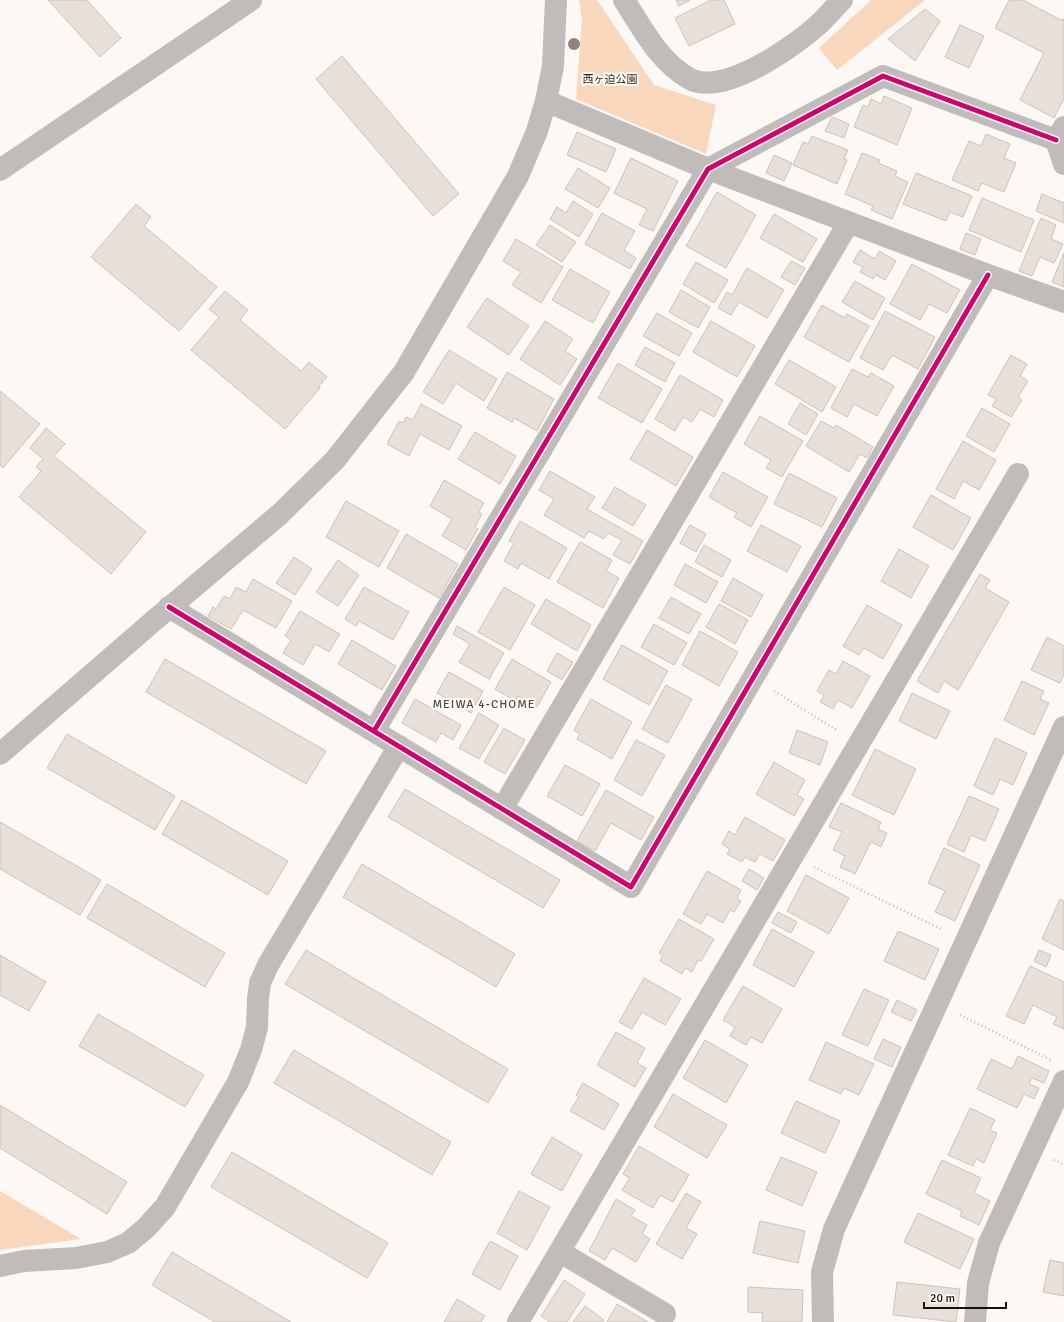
<svg xmlns="http://www.w3.org/2000/svg" width="1064" height="1322" font-family="Signika,'Noto Sans JP',sans-serif">
	<style>
		.green { fill: #f9d7bc }
		.building { fill: #e8dfd8; stroke: #c9c3bf }
		.lines { fill: none; stroke-linecap: round; stroke-linejoin: round }
		.path { stroke: #bebbb8; stroke-width: 2.5; stroke-dasharray: 1 3; stroke-linecap: butt }
		.minor { stroke: #c0bcb9; stroke-width: 22 }
		.tertiary { stroke: #c0bcb9; stroke-width: 22 }
		.cycleway-casing { stroke: #fff; stroke-width: 8 }
		.cycleway { stroke: #d6006c; stroke-width: 5 }
		.tree { fill: #918376 }
		.labels { text-anchor: middle; dominant-baseline: central; stroke-width: 4; stroke-linejoin: round; paint-order: stroke }
		.park-label { font-size: 11px; fill: #3b230e; stroke: #fff }
		.neighbourhood-label { font-size: 12px; letter-spacing: 1px; fill: #5a4535; stroke: #fff }
	</style>
	<rect width="100%" height="100%" fill="#fbf8f6"/>
	<path class="green" d="M579,0h18l57,85 62,20 -10,49 -130,-55 6,-80z
		M871,0h54l-88,70 -18,-22z
		M0,1191l81,48 -81,11z"/>
	<path class="building" d="M48,0h39l34,38 -21,19z
		M676,0h14l-11,6z
		M711,0h13l11,24 -46,22 -14,-28z
		M1009,0h14l38,20 3,-1v80l-10,19 -34,-18 24,-47 -49,-25z
		M925,9l15,12 -25,40 -27,-22z
		M960,25l24,11 -15,32 -24,-11z
		M342,56l117,138 -26,22 -117,-137z
		M884,96l28,12 -15,37 -43,-18 9,-22 5,2 3,-8 10,5z
		M832,117l17,7 -5,14 -19,-7z
		M577,132l39,17 -10,23 -39,-17z
		M986,134l24,10 -6,14 12,5 -12,29 -22,-9 -4,8 -26,-11 17,-39 12,5z
		M812,136l36,14 -4,9 3,1 -10,24 -44,-19 10,-23 5,2z
		M862,153l18,7 -2,3 19,8 -2,5 13,6 -16,37 -21,-9 2,-4 -28,-12z
		M774,155l18,8 -8,18 -18,-8z
		M631,158l47,23 -25,50 -14,-6 8,-16 -33,-16z
		M578,168l32,20 -12,20 -33,-19z
		M916,173l56,23 -9,21 -13,-5 -4,9 -43,-17z
		M717,192l39,23 -30,53 -40,-22z
		M1042,194l22,9v20l-28,-12z
		M982,198l52,22 -13,32 -52,-22z
		M573,201l20,13 -14,23 -29,-18 7,-12 9,6z
		M136,204l15,13 -7,9 73,61 -38,44 -88,-74z
		M602,213l33,18 -11,19 12,8 -6,11 -45,-25z
		M774,214l43,25 -14,23 -43,-24z
		M1041,218l15,7 -5,14 12,5 -9,19 -14,-6 -8,19 -13,-5z
		M550,225l26,17 -14,20 -26,-17z
		M966,233l15,6 -6,16 -15,-6z
		M516,239l47,28 -22,36 -29,-18 9,-13 -18,-11z
		M860,250l15,9 4,-8 17,10 -11,19 -9,-5 -3,4 -13,-7 3,-5 -10,-5z
		M1064,253v34l-12,-5z
		M791,261l14,7 -10,17 -14,-8z
		M696,262l32,18 -14,23 -31,-19z
		M912,264l48,26 -13,23 -18,-9 -9,16 -30,-16z
		M747,268l37,22 -17,28 -28,-16 -8,13 -13,-7 9,-16 5,3z
		M570,269l40,23 -17,31 -41,-23z
		M855,281l30,17 -12,22 -31,-18z
		M681,290l29,17 -12,21 -29,-16z
		M225,291l23,19 -8,10 61,51 8,-9 18,15 -9,10 2,1 -35,41 -94,-79 28,-33 -10,-8z
		M487,298l42,28 -20,29 -42,-28z
		M822,305l23,13 2,-4 22,12 -20,36 -45,-25z
		M885,311l50,26 -17,32 -26,-14 -9,15 -23,-12z
		M657,313l35,20 -13,23 -36,-20z
		M545,321l28,18 -8,12 12,8 -17,26 -40,-26z
		M711,321l44,25 -18,31 -44,-25z
		M645,347l30,16 -10,19 -30,-17z
		M449,350l48,29 -13,22 -28,-18 -13,21 -20,-12z
		M1011,355l16,9 -7,12 8,5 -10,16 4,3 -11,17 -19,-11 4,-7 -8,-4z
		M789,360l47,27 -14,25 -47,-28z
		M618,363l44,26 -20,34 -44,-25z
		M852,369l16,8 3,-4 23,13 -17,30 -23,-12 -7,13 -16,-9z
		M507,372l47,27 -17,32 -23,-13 -2,4 -25,-14z
		M680,375l43,25 -9,17 -14,-8 -8,13 -9,-5 -8,14 -20,-12z
		M0,391l40,33 -37,44 -3,-3z
		M800,403l18,11 -12,21 -18,-11z
		M421,404l41,22 -13,24 -29,-16 -11,22 -22,-12 12,-23 4,2 3,-6 7,3z
		M982,408l28,16 -16,28 -28,-16z
		M760,416l43,25 -21,36 -16,-9 5,-8 -27,-16z
		M821,421l13,7 2,-3 37,22 -6,11 -7,-4 -11,18 -43,-26z
		M46,428l19,16 -11,12 92,76 -35,42 -92,-77 22,-26 -5,-4 7,-8 -13,-11z
		M647,430l46,27 -17,29 -46,-27z
		M475,432l41,24 -16,28 -42,-25z
		M963,441l33,19 -17,30 -16,-9 -9,18 -18,-10z
		M550,471l45,26 -8,12 56,32 -13,23 -17,-9 9,-15 -14,-7 -4,6 -15,-8 -5,7 -40,-23 10,-16 -15,-9z
		M723,472l45,25 -17,30 -17,-10 3,-4 -28,-16z
		M789,473l48,25 -15,29 -48,-23z
		M444,480l40,23 -5,9 3,2 -7,13 3,2 -12,21 -24,-14 10,-17 -22,-13z
		M615,487l31,18 -13,21 -31,-18z
		M931,495l40,23 -18,32 -40,-23z
		M346,501l53,30 -20,36 -53,-30z
		M520,521l47,27 -18,31 -28,-16 -3,6 -14,-8 10,-18 -5,-2z
		M690,525l16,9 -10,18 -16,-9z
		M761,525l40,21 -14,26 -40,-21z
		M406,534l52,30 -19,34 -52,-30z
		M580,542l32,18 -6,11 13,7 -16,30 -46,-26z
		M704,545l27,15 -9,17 -27,-15z
		M899,549l30,17 -18,32 -30,-17z
		M294,557l18,12 -17,26 -19,-12z
		M338,560l21,15 -21,31 -22,-14z
		M685,564l33,18 -12,21 -32,-18z
		M980,574l10,6 -5,8 24,14 -51,88 -14,-9 -6,12 -21,-12z
		M733,578l30,17 -12,22 -30,-16z
		M253,579l39,22 -16,27 -33,-18 -12,19 -23,-13 5,-9 3,2 8,-13 6,3 6,-12 10,5z
		M364,587l45,25 -16,28 -34,-19 -3,5 -11,-7z
		M504,587l31,18 -25,45 -32,-18z
		M671,597l30,17 -12,20 -30,-16z
		M546,599l45,26 -14,26 -46,-27z
		M719,604l29,16 -13,24 -29,-17z
		M867,605l35,20 -19,34 -19,-11 -5,7 -16,-9z
		M300,611l40,23 -11,18 -14,-8 -12,21 -20,-12 8,-13 -6,-4z
		M654,624l33,19 -13,22 -33,-18z
		M457,626l47,27 -15,26 -30,-17 11,-18 -17,-10z
		M700,631l38,21 -19,34 -37,-21z
		M1047,637l17,9v28l-4,9 -29,-13z
		M352,640l44,26 -14,24 -44,-26z
		M622,645l46,26 -19,34 -46,-26z
		M557,653l16,9 -11,18 -15,-9z
		M165,659l161,92 -20,33 -160,-92z
		M512,659l39,23 -14,25 -19,-11 -3,5 -20,-12z
		M843,661l27,15 -18,32 -14,-8 -5,9 -13,-7 4,-7 -7,-4 12,-21 7,4z
		M449,672l34,19 -12,22 -34,-20z
		M1022,681l22,10 -4,8 9,4 -15,32 -30,-15z
		M666,685l26,14 -24,44 -26,-14z
		M912,693l38,18 -14,28 -37,-18z
		M415,699l46,26 -8,15 -12,-7 -5,9 -34,-19z
		M591,699l41,23 -20,37 -35,-20 3,-5 -6,-4z
		M479,713l20,12 -20,34 -20,-11z
		M504,728l21,12 -20,34 -21,-12z
		M797,730l31,12 -8,23 -31,-12z
		M67,734l108,62 -20,34 -108,-62z
		M995,738l32,15 -14,32 -13,-6 -7,16 -19,-9z
		M636,740l29,15 -23,41 -28,-16z
		M875,749l41,20 -22,46 -42,-20z
		M774,762l31,18 -8,15 7,4 -10,17 -38,-22z
		M565,765l35,19 -18,32 -35,-20z
		M405,789l155,91 -17,28 -155,-91z
		M606,790l48,27 -13,23 -30,-17 -16,28 -18,-10z
		M969,796l30,13 -14,32 -14,-6 -7,17 -17,-8z
		M182,800l106,61 -20,34 -106,-61z
		M841,803l40,19 -3,7 9,4 -6,14 -10,-5 -16,32 -15,-7 5,-11 -12,-6 9,-18 -13,-5z
		M745,817l40,23 -12,21 -13,-7 -5,8 -10,-5 -3,5 -15,-8 3,-5 -8,-5 7,-13 6,4z
		M0,822l101,58 -21,35 -80,-46z
		M944,848l36,17 -25,56 -20,-9 10,-21 -17,-8z
		M362,864l153,90 -19,33 -153,-90z
		M749,869l15,9 -7,12 -15,-9z
		M707,871l34,19 -4,8 4,3 -7,11 -4,-2 -7,13 -16,-9 -6,10 -18,-10z
		M806,875l43,23 -20,36 -42,-23z
		M107,884l118,69 -20,34 -118,-69z
		M1060,899l4,2v49l-22,-11z
		M778,912l19,10 -6,11 -19,-10z
		M679,919l35,20 -13,22 -3,-1 -6,12 -7,-4 -3,6 -22,-13 3,-6 -4,-2z
		M772,929l42,23 -20,35 -41,-22z
		M898,931l41,18 -14,31 -41,-19z
		M306,950l202,119 -20,34 -203,-119z
		M1039,950l12,5 -5,12 -12,-6z
		M0,955l46,27 -17,29 -29,-16z
		M1030,966l34,16v47l-11,-5 4,-7 -24,-12 -9,19 -18,-8z
		M644,978l37,21 -16,26 -23,-13 -10,17 -13,-7z
		M743,986l39,23 -20,34 -11,-6 -5,8 -16,-9 5,-9 -12,-7z
		M864,989l25,11 -21,46 -26,-11z
		M897,1000l20,10 -6,11 -20,-9z
		M98,1014l106,61 -19,32 -106,-61z
		M616,1032l29,16 -8,15 9,5 -11,19 -38,-22z
		M883,1039l18,8 -9,20 -18,-8z
		M705,1040l43,25 -22,38 -43,-25z
		M826,1042l48,22 -15,31 -15,-7 -3,6 -32,-14z
		M294,1050l157,92 -19,33 -158,-92z
		M1018,1056l31,15 -5,12 -12,-5 -3,6 10,4 -5,11 -10,-5 -7,14 -40,-19 14,-30 21,10z
		M583,1083l36,21 -15,26 -34,-19 9,-14 -3,-2z
		M673,1094l54,31 -20,33 -53,-31z
		M796,1101l44,20 -15,32 -44,-20z
		M0,1105l127,77 -20,32 -107,-66z
		M970,1108l25,12 -5,10 7,3 -13,30 -8,-4 -3,7 -25,-11z
		M552,1137l30,18 -20,36 -31,-17z
		M639,1146l50,29 -16,27 -13,-7 -7,13 -31,-18 8,-12 -7,-4z
		M232,1152l156,91 -21,35 -156,-91z
		M781,1157l36,15 -15,34 -36,-16z
		M942,1160l39,18 -7,15 16,8 -11,24 -19,-9 2,-5 -36,-17z
		M519,1191l31,16 -23,43 -30,-17z
		M686,1193l15,9 -15,26 11,6 -15,25 -26,-15z
		M616,1199l19,11 -4,6 16,9 -5,9 8,5 -14,23 -24,-14 -7,12 -16,-9z
		M918,1213l56,26 -14,30 -56,-27z
		M760,1221l45,10 -7,32 -45,-10z
		M490,1241l28,15 -18,34 -28,-16z
		M172,1252l119,70h-76l-63,-37z
		M1050,1260l14,3v33l-21,-4z
		M564,1280l21,14 -18,28h-17l-9,-6z
		M897,1282l63,7 -4,33 -63,-7z
		M748,1287l55,3 -1,32h-40l1,-9 -15,-1z
		M457,1299l28,17 -4,6h-37z
		M617,1304l31,18h-41z
		M585,1306l19,14 -1,2h-30z"/>
	<g class="lines">
		<path class="path" d="M774,691l64,40
			M814,867l129,63
			M960,1015l91,45
			M1054,1160l10,5"/>
		<path class="minor" d="M624,0c18,28 36,63 66,79 33,18 105,-33 129,-55 8,-7 15,-16 23,-24
			M546,101l162,68 280,106 76,27
			M1064,127l-8,13 8,24
			M169,607l462,280 357,-612
			M374,731l334,-562 175,-93 173,64
			M502,809l347,-587
			M560,1252l105,62
			M0,1266l24,-5 52,-3 31,-6 21,-9 18,-15 19,-21 73,-125 13,-32 6,-23 1,-28 2,-16 8,-18 131,-219
			M518,1322l500,-848
			M823,1322l-1,-50 12,-43 230,-502
			M975,1322l3,-39 11,-40 75,-162"/>
		<path class="tertiary" d="M0,170l251,-170
			M0,754l150,-130 130,-110 55,-54 69,-88 114,-196 19,-45 9,-30 7,-35 3,-66"/>
		<defs>
			<path id="cycleway" d="M169,607l462,280 357,-612
				M374,731l334,-562 175,-93 173,64"/>
		</defs>
		<use href="#cycleway" class="cycleway-casing"/>
		<use href="#cycleway" class="cycleway"/>
	</g>
	<circle class="tree" cx="574" cy="44" r="6"/>
	<g class="labels">
		<g class="park-label">
			<text x="610" y="79">西ヶ迫公園</text>
		</g>
		<g class="neighbourhood-label">
			<text x="484" y="704">MEIWA 4-CHOME</text>
		</g>
	</g>
	<path d="M924 1302v6h82v-6" fill="none" stroke="#170f08" stroke-width="2"/>
	<text x="930" y="1302" font-size="12" fill="#170f08" stroke="#ffffff" stroke-width="3" paint-order="stroke">20 m</text>
</svg>
